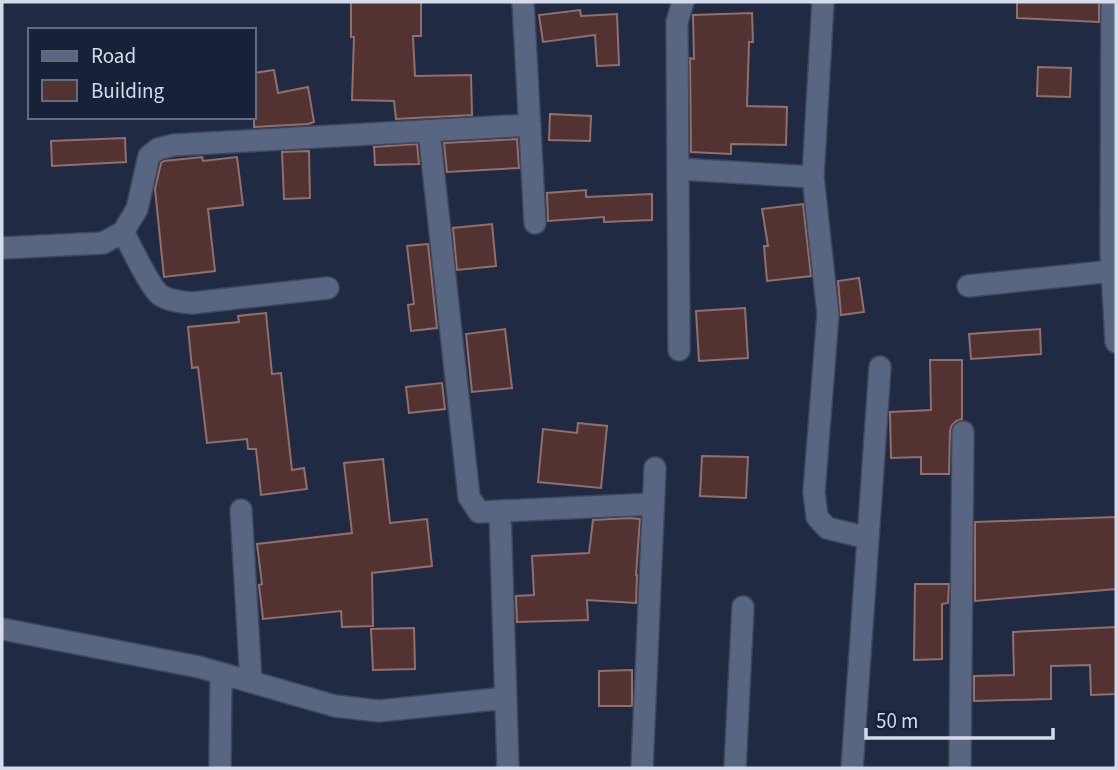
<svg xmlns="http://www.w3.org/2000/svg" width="1118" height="770" font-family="'Source Sans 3',sans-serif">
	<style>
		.building { fill: #533332; stroke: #926e6c; stroke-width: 2 }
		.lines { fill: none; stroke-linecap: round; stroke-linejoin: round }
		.minor-casing { stroke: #3f475b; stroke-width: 24 }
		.minor { stroke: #596681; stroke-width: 21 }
	</style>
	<rect width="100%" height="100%" fill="#202b43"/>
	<path class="building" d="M351,2h70v34h-8l2,40 56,-1 1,40 -76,4 -2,-18 -42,-1 2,-63h-3z
		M1017,2h82v20l-82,-4z
		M580,10l1,6 36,-2 2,51 -22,1 -2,-31 -52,7 -4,-27z
		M752,13l1,29h-4l-2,64 40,1 -1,38 -55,-1v10l-40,-2 -1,-94 4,1 -1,-44z
		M1038,67l33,1 -1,29 -33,-1z
		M274,70l4,23 30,-6 6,35 -6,2 -54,3v-54z
		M550,114l41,2 -1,25 -41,-1z
		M125,138l1,24 -74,4 -1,-25z
		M517,139l2,29 -72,4 -3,-29z
		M417,144l2,20 -44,1 -1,-18z
		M309,151l1,47 -26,1 -2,-47z
		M202,157l1,4 34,-4 6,48 -35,4 7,62 -51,6 -9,-88 6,-26 3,-2z
		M586,190v7l66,-3v26l-48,2v-5l-56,4 -1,-28z
		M803,204l8,72 -44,5 -3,-35h4l-6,-37z
		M492,224l4,42 -39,4 -4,-42z
		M428,244l9,84 -26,3 -3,-26 6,-1 -7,-58z
		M859,278l5,34 -23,3 -3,-34z
		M745,308l3,50 -49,3 -3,-50z
		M266,313l6,61 9,-1 11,97 12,-2 3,21 -46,6 -5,-46h-8l-1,-10 -40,4 -9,-76 -6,1 -4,-41 51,-5 -1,-6z
		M505,329l7,59 -40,4 -6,-58z
		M1040,329l1,25 -70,5 -2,-25z
		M930,360h32v59l-6,2 -4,4 -2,6 -1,43h-28v-17l-30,1 -1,-46 41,-2z
		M442,383l3,26 -36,4 -3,-26z
		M578,423l29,3 -6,62 -63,-6 5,-53 34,4z
		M702,456l46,1 -2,41 -46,-2z
		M383,459l7,64 37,-4 5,47 -60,7 1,53 -31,1 -1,-16 -78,8 -4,-34 3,-1 -5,-40 95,-11 -8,-70z
		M1116,517v72l-141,12v-79z
		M629,518l11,1 -4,56h1l-1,28 -49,-3 1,20 -71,2 -1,-26 18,-1 -2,-39 57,-3 4,-33z
		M915,584h34l-1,19 -6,1v55l-28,1z
		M1116,627v67l-25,1 -1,-30 -39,1v33l-77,2v-25l40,-1 -1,-43z
		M414,628l1,41 -42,1 -2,-41z
		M632,670v36h-33v-35z"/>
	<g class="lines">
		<defs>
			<path id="minor" d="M523,2l12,221
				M823,2l-10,175 15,137 -14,178 3,25 10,11 41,10
				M1112,2l-1,250 5,90
				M429,131l40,366 10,15 174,-8
				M679,169l134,8
				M123,232c8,14 26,54 37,63 9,6 22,7 32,8l136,-15
				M2,248l101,-5 20,-11 14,-23 12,-53 9,-7 16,-4 356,-20
				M968,286l145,-15
				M679,350l-2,-328 6,-20
				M241,510l10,172
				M500,512l8,256
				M2,629l197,38 136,39 44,5 127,-13
				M220,768l1,-94
				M642,768l13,-300
				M735,768l8,-161
				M852,768l28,-401
				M960,768l3,-336"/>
		</defs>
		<use href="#minor" class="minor-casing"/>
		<use href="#minor" class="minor"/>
	</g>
	<rect width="1118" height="770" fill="none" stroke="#d4dceb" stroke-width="7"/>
	<rect x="28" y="28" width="228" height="91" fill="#172138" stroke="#636c80" stroke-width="2"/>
	<rect x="42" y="51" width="35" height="10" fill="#596681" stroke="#636c80" stroke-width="2"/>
	<text x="91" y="63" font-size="21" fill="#d4dceb">Road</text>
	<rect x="42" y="80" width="35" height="21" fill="#533332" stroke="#636c80" stroke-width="2"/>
	<text x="91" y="98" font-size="21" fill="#d4dceb">Building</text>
	<path d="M866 728v10h187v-10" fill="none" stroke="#d4dceb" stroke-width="3.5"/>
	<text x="876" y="728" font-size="21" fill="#d4dceb" stroke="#172138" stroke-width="5" paint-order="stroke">50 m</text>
</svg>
